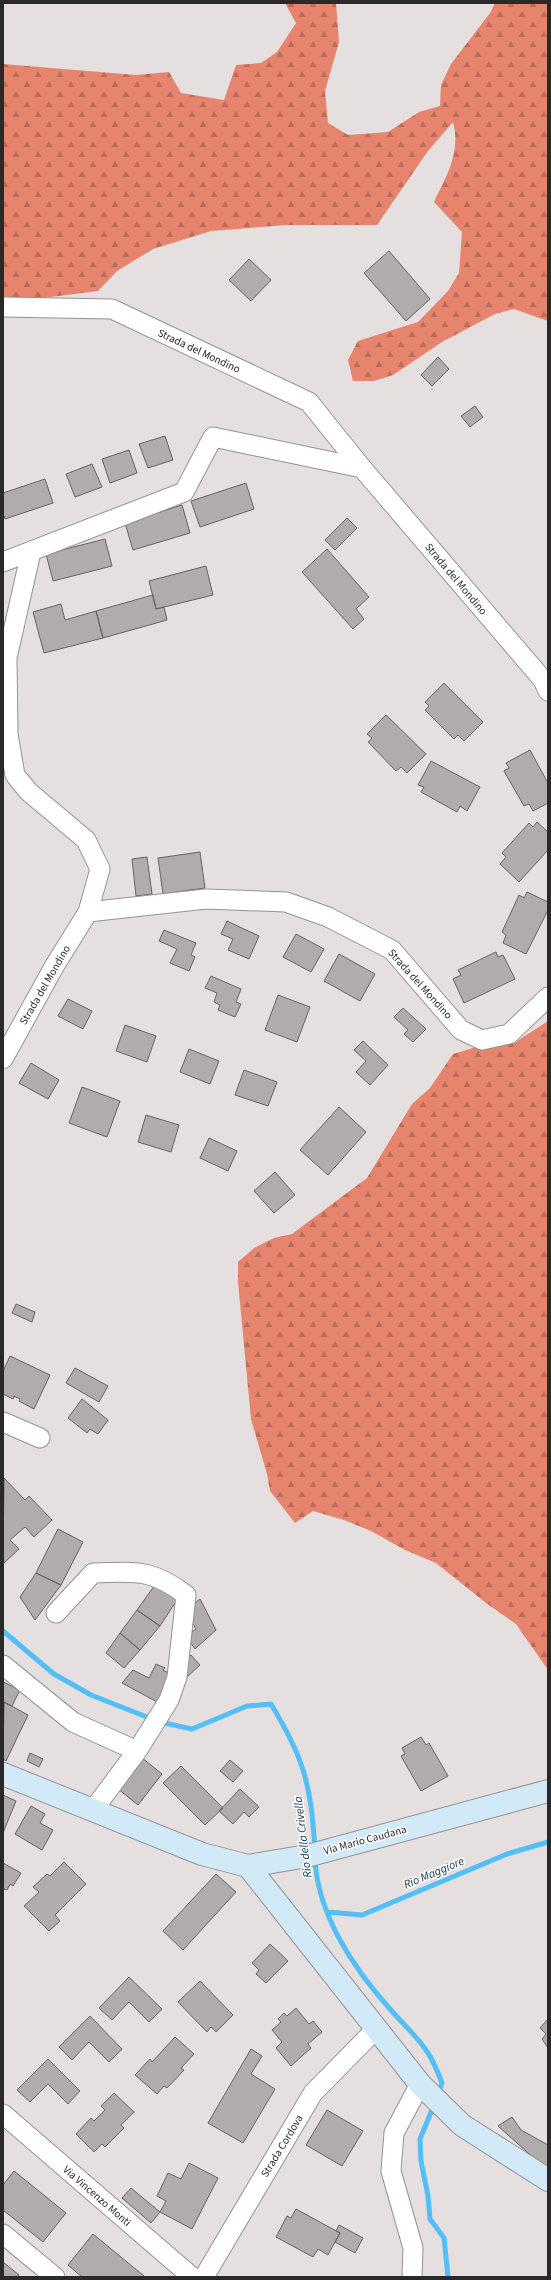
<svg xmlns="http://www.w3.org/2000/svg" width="551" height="2280" font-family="'Source Sans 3',sans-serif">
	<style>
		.forest { fill: url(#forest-firs) }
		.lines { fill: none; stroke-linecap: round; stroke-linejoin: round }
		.stream { stroke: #54bef7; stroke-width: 5 }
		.building { fill: #b0acab; stroke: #676362 }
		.street-casing { stroke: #969291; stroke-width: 21 }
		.secondary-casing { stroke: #969291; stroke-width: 24 }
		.street { stroke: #fff; stroke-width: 19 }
		.secondary { stroke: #d2eaf8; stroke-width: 22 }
		.labels { text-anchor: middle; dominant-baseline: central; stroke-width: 3; stroke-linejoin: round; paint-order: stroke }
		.street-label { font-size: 11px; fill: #2a2828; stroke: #fff }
		.water-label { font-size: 12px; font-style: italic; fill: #08374e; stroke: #fff }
	</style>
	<defs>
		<pattern id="forest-firs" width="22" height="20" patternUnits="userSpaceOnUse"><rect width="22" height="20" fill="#e7846e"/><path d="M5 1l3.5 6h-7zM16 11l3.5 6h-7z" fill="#bb6c5a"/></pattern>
	</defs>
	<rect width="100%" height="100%" fill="#e5e0df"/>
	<path class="forest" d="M285,3h51l3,39 -14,49 3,32 20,12 40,-3 31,-20 21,-6 1,-21 10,-21 39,-51 5,-10h53v318l-34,-12 -19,5 -53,28 -49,33 -19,6h-21l-5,-21 10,-19 60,-19 30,-31 11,-18 3,-41 -28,-30c13,-27 27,-50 19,-80l-25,29 -51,74h-90l-76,6 -58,18 -36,22 -19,20 -95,12v-239l133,11 33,-3 12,21 43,7 12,-35 25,-2 16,-11 19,-29z
		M548,1021v649l-32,-46 -30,-21 -50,-40 -31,-13 -34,-19 -27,-11 -31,-9 -18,12 -25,-32 -3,-17 -16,-55 -13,-137v-20l16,-14 20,-10 18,-4 75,-56 45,-74 18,-16 23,-34 20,-6h20l21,-5z"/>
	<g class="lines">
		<path class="stream" d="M3,1631l51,43 37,21 61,24
			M160,1722l32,7 55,-23 24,-2c12,20 24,41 31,63 9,26 11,55 13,81
			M315,1858c2,56 39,111 75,151 12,14 28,28 38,44 6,9 10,20 14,30l-4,11
			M328,1912l34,3 145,-61 41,-12
			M434,2105l-14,34 1,22 7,35 2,23 14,19 4,39"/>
	</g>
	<path class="building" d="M389,251l41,48 -24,22 -42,-48z
		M249,259l22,21 -20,21 -22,-21z
		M438,357l11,12 -17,17 -11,-11z
		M475,406l8,11 -13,10 -9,-11z
		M165,436l8,24 -25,8 -9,-24z
		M129,450l8,23 -27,10 -8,-24z
		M92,464l10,23 -27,10 -9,-23z
		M45,479l8,24 -48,16 -2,-6v-20z
		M246,483l8,26 -54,18 -9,-26z
		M182,505l8,28 -57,17 -8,-27z
		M347,518l10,10 -22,22 -10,-10z
		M105,539l7,27 -59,15 -7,-27z
		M327,549l42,48 -13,12 8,10 -11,10 -51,-57z
		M206,566l7,29 -57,14 -7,-28z
		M153,595l3,14 8,-2 3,13 -64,18 -7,-27z
		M61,604l4,16 31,-9 7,27 -59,15 -11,-41z
		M444,683l39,39 -19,19 -6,-6 -4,4 -29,-29 4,-4 -4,-4z
		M386,715l40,39 -19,19 -6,-6 -5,4 -28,-29 4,-4 -5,-4z
		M530,750l18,33v20l-15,8 -4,-7 -5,2 -20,-35 5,-3 -3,-5z
		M431,761l49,26 -13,24 -7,-5 -3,6 -36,-20 3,-5 -6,-2z
		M537,822l11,10v18l-29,32 -19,-18 6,-7 -4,-4 27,-30 4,4z
		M200,852l5,36 -42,6 -5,-36z
		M147,857l5,37 -16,2 -4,-37z
		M527,892l21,10v8l-22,44 -23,-11 3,-8 -4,-3 17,-37 5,3z
		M227,921l32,15 -10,23 -21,-9 5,-11 -12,-5z
		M164,930l32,13 -5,12 4,2 -6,14 -19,-8 7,-14 -18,-8z
		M296,934l28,15 -13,23 -28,-15z
		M496,952l2,5 5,-2 12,24 -51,24 -11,-24 8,-4 -3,-5z
		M339,954l36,20 -15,27 -36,-20z
		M211,976l30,13 -5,13 5,2 -6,13 -17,-7 2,-5 -6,-3 3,-9 -12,-5z
		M278,995l32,12 -13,35 -32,-12z
		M68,999l24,12 -9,18 -25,-13z
		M403,1008l23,21 -13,13 -9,-8 4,-4 -14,-13z
		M125,1025l31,11 -9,26 -31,-11z
		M363,1041l25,24 -18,20 -14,-13 10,-11 -12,-11z
		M189,1049l30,12 -9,23 -30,-12z
		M31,1063l28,17 -11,19 -29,-16z
		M244,1070l33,12 -9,24 -33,-11z
		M82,1087l38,14 -13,36 -38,-14z
		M339,1107l27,25 -38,43 -28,-25z
		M146,1115l33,10 -8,27 -33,-10z
		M209,1138l28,13 -9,20 -28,-13z
		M275,1172l20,23 -21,18 -20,-22z
		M16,1304l19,8 -3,10 -20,-9z
		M10,1356l40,19 -16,34 -15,-8 1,-2 -6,-3 -1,3 -10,-5v-23z
		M75,1368l33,18 -9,16 -33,-19z
		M82,1399l26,21 -10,14 -8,-5 -3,4 -19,-15z
		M4,1478l21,22 4,-4 23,24 -18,17 -9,-10 -15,13 9,9 -16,15z
		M58,1529l25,13 -22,43 -25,-12z
		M36,1573l25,12 -26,35 -15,-23z
		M157,1582l22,15 -19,29 -23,-16z
		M200,1599l16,31 -21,19 -9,-13 10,-7 -11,-18z
		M137,1610l23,16 -20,24 -20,-17z
		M120,1633l20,17 -16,18 -18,-15z
		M191,1655l9,10 -13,12 -9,-9z
		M156,1664l9,4 -2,2 11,6 -15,27 -37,-20 11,-13 16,8z
		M3,1682l17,8 -8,16 -9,-4z
		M4,1702l24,13 -22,46 -3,-2z
		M421,1737l5,8 3,-2 19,33 -27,15 -20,-35 4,-2 -3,-6z
		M30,1753l13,6 -4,8 -12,-6z
		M141,1757l21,17 -24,31 -21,-17z
		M230,1760l13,11 -10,11 -13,-11z
		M181,1766l42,42 -18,17 -42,-42z
		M240,1789l19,18 -10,10 -5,-5 -11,12 -14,-13z
		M3,1795l13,6 -13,32z
		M31,1806l14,8 -5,9 13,7 -11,20 -27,-16z
		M64,1862l22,22 -31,31 5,6 -11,10 -25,-25 15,-14 -6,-5 14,-13 3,2z
		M3,1863l18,10 -8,13 -3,-2 -3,6 -3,-1 -1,2z
		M216,1874l20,18 -53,58 -20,-19z
		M270,1944l18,17 -22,22 -10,-9 3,-4 -7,-7z
		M129,1977l33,32 -13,13 -20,-20 -17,18 -13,-12z
		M200,1981l33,34 -17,17 -5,-5 -4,5 -29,-30z
		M296,2008l13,16 4,-3 9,11 -14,12 3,4 -20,18 -15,-18 6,-6 -10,-12 9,-8 -3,-3 6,-6 3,3z
		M90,2016l32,33 -13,13 -20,-20 -17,18 -13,-13z
		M548,2019v29l-6,-9 4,-5 -6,-6z
		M175,2037l19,17 -13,14 3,2 -17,18 -3,-2 -7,8 -22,-19 15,-16 2,3z
		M251,2049l11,7 -11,18 24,15 -32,54 -35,-20z
		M48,2059l32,32 -12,13 -20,-20 -18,18 -13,-12z
		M114,2093l20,19 -13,13 3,3 -19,19 -3,-3 -8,8 -18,-18 15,-16 3,3 11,-11 -4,-4z
		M327,2110l36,21 -21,35 -36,-21z
		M512,2117l9,13 27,15v21l-2,3 -48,-43z
		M189,2163l29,15 -26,51 -32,-17 6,-11 -9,-5 11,-23 13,6z
		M14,2171l52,42 -23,29 -40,-32v-25z
		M131,2188l29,24 -9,11 -29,-25z
		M296,2209l44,24 -12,22 -10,-6 -5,8 -37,-20 11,-21 4,2z
		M339,2225l24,13 -8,15 -20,-11 5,-9 -4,-2z
		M93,2234l51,42 -1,1h-61l-14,-12z
		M3,2262l16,13 -2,2h-14z"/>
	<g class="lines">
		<defs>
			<path id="street" d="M3,307l109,2 197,93 53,66
				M31,552l-24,106 1,76 7,41 14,17 57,48 14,29 -12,43
				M3,562l181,-70 29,-55 149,31 181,212 5,11
				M3,1059l52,-94 33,-53 118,-13 80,3 42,15 64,33 69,80 21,10 27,-6 39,-37
				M3,1422l37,16
				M56,1613l37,-40c42,-1 58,-5 93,22l-9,82 -8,23 -32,51
				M3,1665l70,57 64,29 -44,59
				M3,2114l189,163
				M3,2234l52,43
				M204,2277l109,-184 64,-65
				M412,2277l1,-29 -22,-77 3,-38 26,-49"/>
			<path id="secondary" d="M3,1774l199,80 46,12 59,-10 241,-65
				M248,1866l172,218 42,41 86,55"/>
		</defs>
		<use href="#street" class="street-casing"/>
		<use href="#secondary" class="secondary-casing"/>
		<use href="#street" class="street"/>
		<use href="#secondary" class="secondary"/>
	</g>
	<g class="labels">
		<g class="street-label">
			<text transform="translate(199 351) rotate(25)">Strada del Mondino</text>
			<text transform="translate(456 579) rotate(50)">Strada del Mondino</text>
			<text transform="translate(420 984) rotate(48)">Strada del Mondino</text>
			<text transform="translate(45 985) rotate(-60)">Strada del Mondino</text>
			<text transform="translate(365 1840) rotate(-15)">Via Mario Caudana</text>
			<text transform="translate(282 2146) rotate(-59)">Strada Cordova</text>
			<text transform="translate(97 2196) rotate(41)">Via Vincenzo Monti</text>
		</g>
		<g class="water-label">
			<text transform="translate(303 1837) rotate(-97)">Rio della Crivella</text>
			<text transform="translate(434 1873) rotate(-23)">Rio Maggiore</text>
		</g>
	</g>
	<rect width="551" height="2280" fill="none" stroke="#2a2828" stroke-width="8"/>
</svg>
